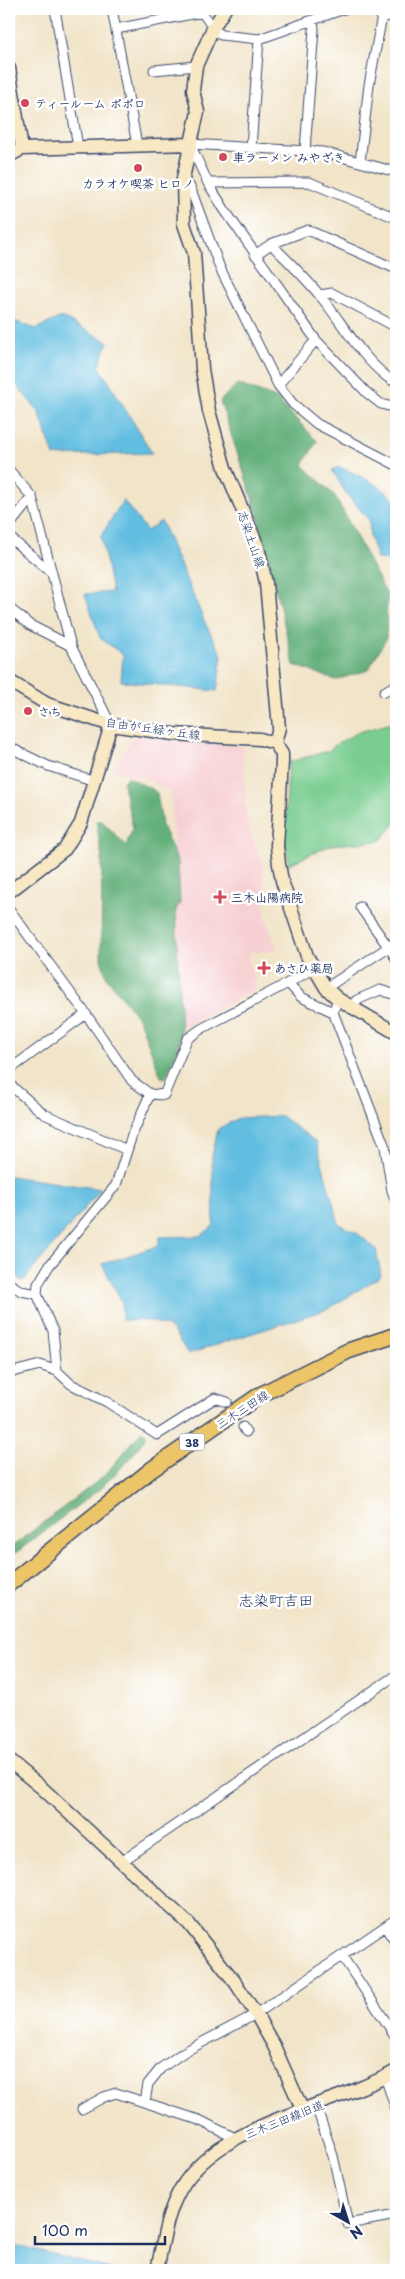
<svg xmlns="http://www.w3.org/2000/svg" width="405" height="2279" font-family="'Playpen Sans','Klee One',sans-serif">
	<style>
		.built { fill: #f7cfd2 }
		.green { fill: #7acd90; stroke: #4a7e77 }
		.forest { fill: #63b07a; stroke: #3f706c }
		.water { fill: #62bee0; stroke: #3e769f }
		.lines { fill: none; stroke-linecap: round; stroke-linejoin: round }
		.street-tunnel { stroke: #c6c0b3; stroke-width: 9; stroke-dasharray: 9 4.5; stroke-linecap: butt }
		.street-casing { stroke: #3b4a6e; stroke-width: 11 }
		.secondary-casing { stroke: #3b4a6e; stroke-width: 15 }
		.primary-casing { stroke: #3b4a6e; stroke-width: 18 }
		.street { stroke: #fff; stroke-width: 9 }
		.secondary { stroke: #f8e8c3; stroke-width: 12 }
		.primary { stroke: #edc569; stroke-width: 15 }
		.poi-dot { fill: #d1495b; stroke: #fff; stroke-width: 2 }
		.labels { text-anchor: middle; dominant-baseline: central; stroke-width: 5; stroke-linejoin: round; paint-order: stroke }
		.shield { fill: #fff; stroke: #5f6d8e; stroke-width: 1 }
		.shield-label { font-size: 11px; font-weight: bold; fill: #1b2f5e }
		.poi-label { font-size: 12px; font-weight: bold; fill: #1b2f5e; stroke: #fff; text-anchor: start }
		.street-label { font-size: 12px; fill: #1b2f5e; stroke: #fff }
		.quarter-label { font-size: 15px; fill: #1b2f5e; stroke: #fff }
	</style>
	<rect width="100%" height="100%" fill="#fff"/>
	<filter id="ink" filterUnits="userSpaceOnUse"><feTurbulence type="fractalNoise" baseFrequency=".02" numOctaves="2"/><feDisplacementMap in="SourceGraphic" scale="10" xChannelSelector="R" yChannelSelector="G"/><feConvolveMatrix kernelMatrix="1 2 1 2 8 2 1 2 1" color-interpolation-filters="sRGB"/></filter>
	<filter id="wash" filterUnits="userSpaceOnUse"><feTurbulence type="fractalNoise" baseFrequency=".0096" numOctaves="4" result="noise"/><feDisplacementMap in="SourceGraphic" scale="20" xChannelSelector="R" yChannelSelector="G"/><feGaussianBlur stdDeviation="1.12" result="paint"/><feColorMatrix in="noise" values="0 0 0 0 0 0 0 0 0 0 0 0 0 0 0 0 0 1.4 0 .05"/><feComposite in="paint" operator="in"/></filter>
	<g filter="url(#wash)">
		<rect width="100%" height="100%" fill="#f1e4c8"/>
		<path class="built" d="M134,736l109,10 4,78 16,39 2,53 12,34 -27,3 -2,7 9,28 -68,37 -8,1 -10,-234 -28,-14 -32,-8z"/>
		<path class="green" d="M396,722v101l-16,18 -49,4 -42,19 -5,-29 5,-73 39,-11 10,-8 21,-11z"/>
		<path class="forest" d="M237,384l39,14 41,43 -14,24 32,31 52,99 -1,44 -18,31 -32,10 -42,-15 -37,-153 -37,-111z
			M127,777l25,12 5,4 5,33 16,36 2,39 -4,9 5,125 -6,22 -10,21 -4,-1 -22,-58 -32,-41 -6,-19 1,-102 -6,-36h6l24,24 7,-17 -9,-39 -1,-7z
			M142,1431l5,4 -18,25 -27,27 -93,71v-9l94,-72z"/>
		<path class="water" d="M61,317l47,25 -9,24 53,87 -98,3 -15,-44 -30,-36v-57l27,10z
			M339,467c15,6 52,21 57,38 3,10 0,42 0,55l-19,-1 -7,-22 -1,-17 -22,-25 -15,-25z
			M123,500l24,31 14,-10 45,104 16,30 -5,36 -96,-10 2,-26 -23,-17 -15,-44 27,-2 -11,-56z
			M281,1116l35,26 23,82 18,9 19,16 5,27 -53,33 -140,45 -16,-25 -20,-8 -30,-1v-18l-20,-38 56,-18 2,-9 41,-1 13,-11 -2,-69 6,-27 20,-11z
			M9,1176l92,13 -78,92 -14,-8z
			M9,2244l106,26h-106z"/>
	</g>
	<g filter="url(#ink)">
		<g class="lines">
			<path class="street-tunnel" d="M227,1402l16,25"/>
			<defs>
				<path id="street" d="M55,9l23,138
					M112,9l25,136
					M200,9l13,19 8,7 38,4 85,-30
					M116,29l86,-17
					M154,70l42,-4
					M251,148l8,-109
					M305,151l9,-122 -1,-9
					M360,162l9,-77 13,-69 14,1
					M396,172l-73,-20 -133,-8 18,39 16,26 92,131 51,53 14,11 15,4
					M183,178l7,9 30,81 58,117 15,19 24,20 79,41
					M208,183l101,-1 87,36
					M271,244c17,17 35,34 50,53 22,26 43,66 72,84
					M255,255l16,-11 37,-14 88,39
					M320,295l12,-2 64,34
					M278,385l38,-45
					M9,470l23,27 39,149 40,79
					M9,526l23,-29
					M9,537l42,35
					M9,608l21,17 41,21
					M384,692l12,-7
					M9,747l39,19 47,15
					M360,907l36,51
					M9,909l77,105 -77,56
					M288,983l25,-14
					M326,988l70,-46
					M349,1008l8,-8 23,-10 16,5
					M333,1012l52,135 7,44 4,10
					M86,1014l46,67 18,13 14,1 23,-56 14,-10 87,-46 13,14 32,15 5,-13
					M9,1084l35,30 83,36
					M9,1283l12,8 16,3
					M57,1371l-4,-40 -16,-37 1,-10 11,-18 67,-81 16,-50 18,-41
					M9,1373l31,-8 17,6 14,13 36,18 50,33 58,-37 12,4
					M243,1427l3,5
					M121,1862l275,-187
					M385,1927l11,16
					M342,1956l54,81
					M385,2077l11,32
					M145,2102l3,-18 13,-16 23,-16 72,-38 140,-95
					M316,2106l17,50 15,68 48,-9
					M82,2109l22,-12 12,-4 83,27 36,18"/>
				<path id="secondary" d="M225,9l-12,19 -17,38 -3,24 5,22 -15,66 1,46 10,29 8,116 7,42 16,57 33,79 8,36 13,145 -4,15
					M9,68l13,81
					M9,156l13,-7 168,-5
					M9,681l38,23 64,21 62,9 87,5 15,4 7,11v8l-5,84 2,18 3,17 25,75 19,32 12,11 58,34
					M9,892l56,-43 16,-26 30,-98
					M9,1761l33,27 147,136 46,58 21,32 18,32 29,65
					M157,2270c6,-27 9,-55 23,-80 38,-68 152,-82 216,-119"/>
				<path id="primary" d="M9,1584l142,-114 109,-75 88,-44 48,-16"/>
			</defs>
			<use href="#street" class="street-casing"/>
			<use href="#secondary" class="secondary-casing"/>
			<use href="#primary" class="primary-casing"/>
			<use href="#street" class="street"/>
			<use href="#secondary" class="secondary"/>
			<use href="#primary" class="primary"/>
		</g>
	</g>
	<g class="poi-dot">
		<circle cx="25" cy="103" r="5"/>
		<circle cx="223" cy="157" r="5"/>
		<circle cx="138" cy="168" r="5"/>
		<circle cx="28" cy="711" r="5"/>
		<path d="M217.5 889.5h5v5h5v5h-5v5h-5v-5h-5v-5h5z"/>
		<path d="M261.5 960.5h5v5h5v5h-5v5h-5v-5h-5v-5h5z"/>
	</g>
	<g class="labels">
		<rect class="shield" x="179.5" y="1433.5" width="25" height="17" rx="4"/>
		<g class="shield-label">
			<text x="192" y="1442">38</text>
		</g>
		<g class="poi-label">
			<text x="35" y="103">ティールーム ポポロ</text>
			<text x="233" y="157">車ラーメン みやざき</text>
			<text x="138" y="183" text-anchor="middle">カラオケ喫茶 ヒロノ</text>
			<text x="38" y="711">さち</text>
			<text x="231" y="897">三木山陽病院</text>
			<text x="274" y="968">あさひ薬局</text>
		</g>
		<g class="street-label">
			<text transform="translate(252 539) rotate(71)">志染土山線</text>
			<text transform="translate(153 728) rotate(8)">自由が丘緑ヶ丘線</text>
			<text transform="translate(242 1409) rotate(-33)">三木三田線</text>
			<text transform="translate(284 2119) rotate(-22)">三木三田線旧道</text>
		</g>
		<g class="quarter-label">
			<text x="276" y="1599">志染町吉田</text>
		</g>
	</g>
	<rect width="405" height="2279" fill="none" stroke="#fff" stroke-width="30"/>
	<g transform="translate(348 2222) rotate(141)" stroke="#ffffff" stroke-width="4" paint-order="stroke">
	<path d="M0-4L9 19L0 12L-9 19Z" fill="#1b2f5e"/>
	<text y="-8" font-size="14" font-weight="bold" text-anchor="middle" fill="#1b2f5e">N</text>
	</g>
	<path d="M35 2236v8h130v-8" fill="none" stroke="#1b2f5e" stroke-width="2.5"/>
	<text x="42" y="2236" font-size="15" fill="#1b2f5e" stroke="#ffffff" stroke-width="4" paint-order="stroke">100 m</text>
</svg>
